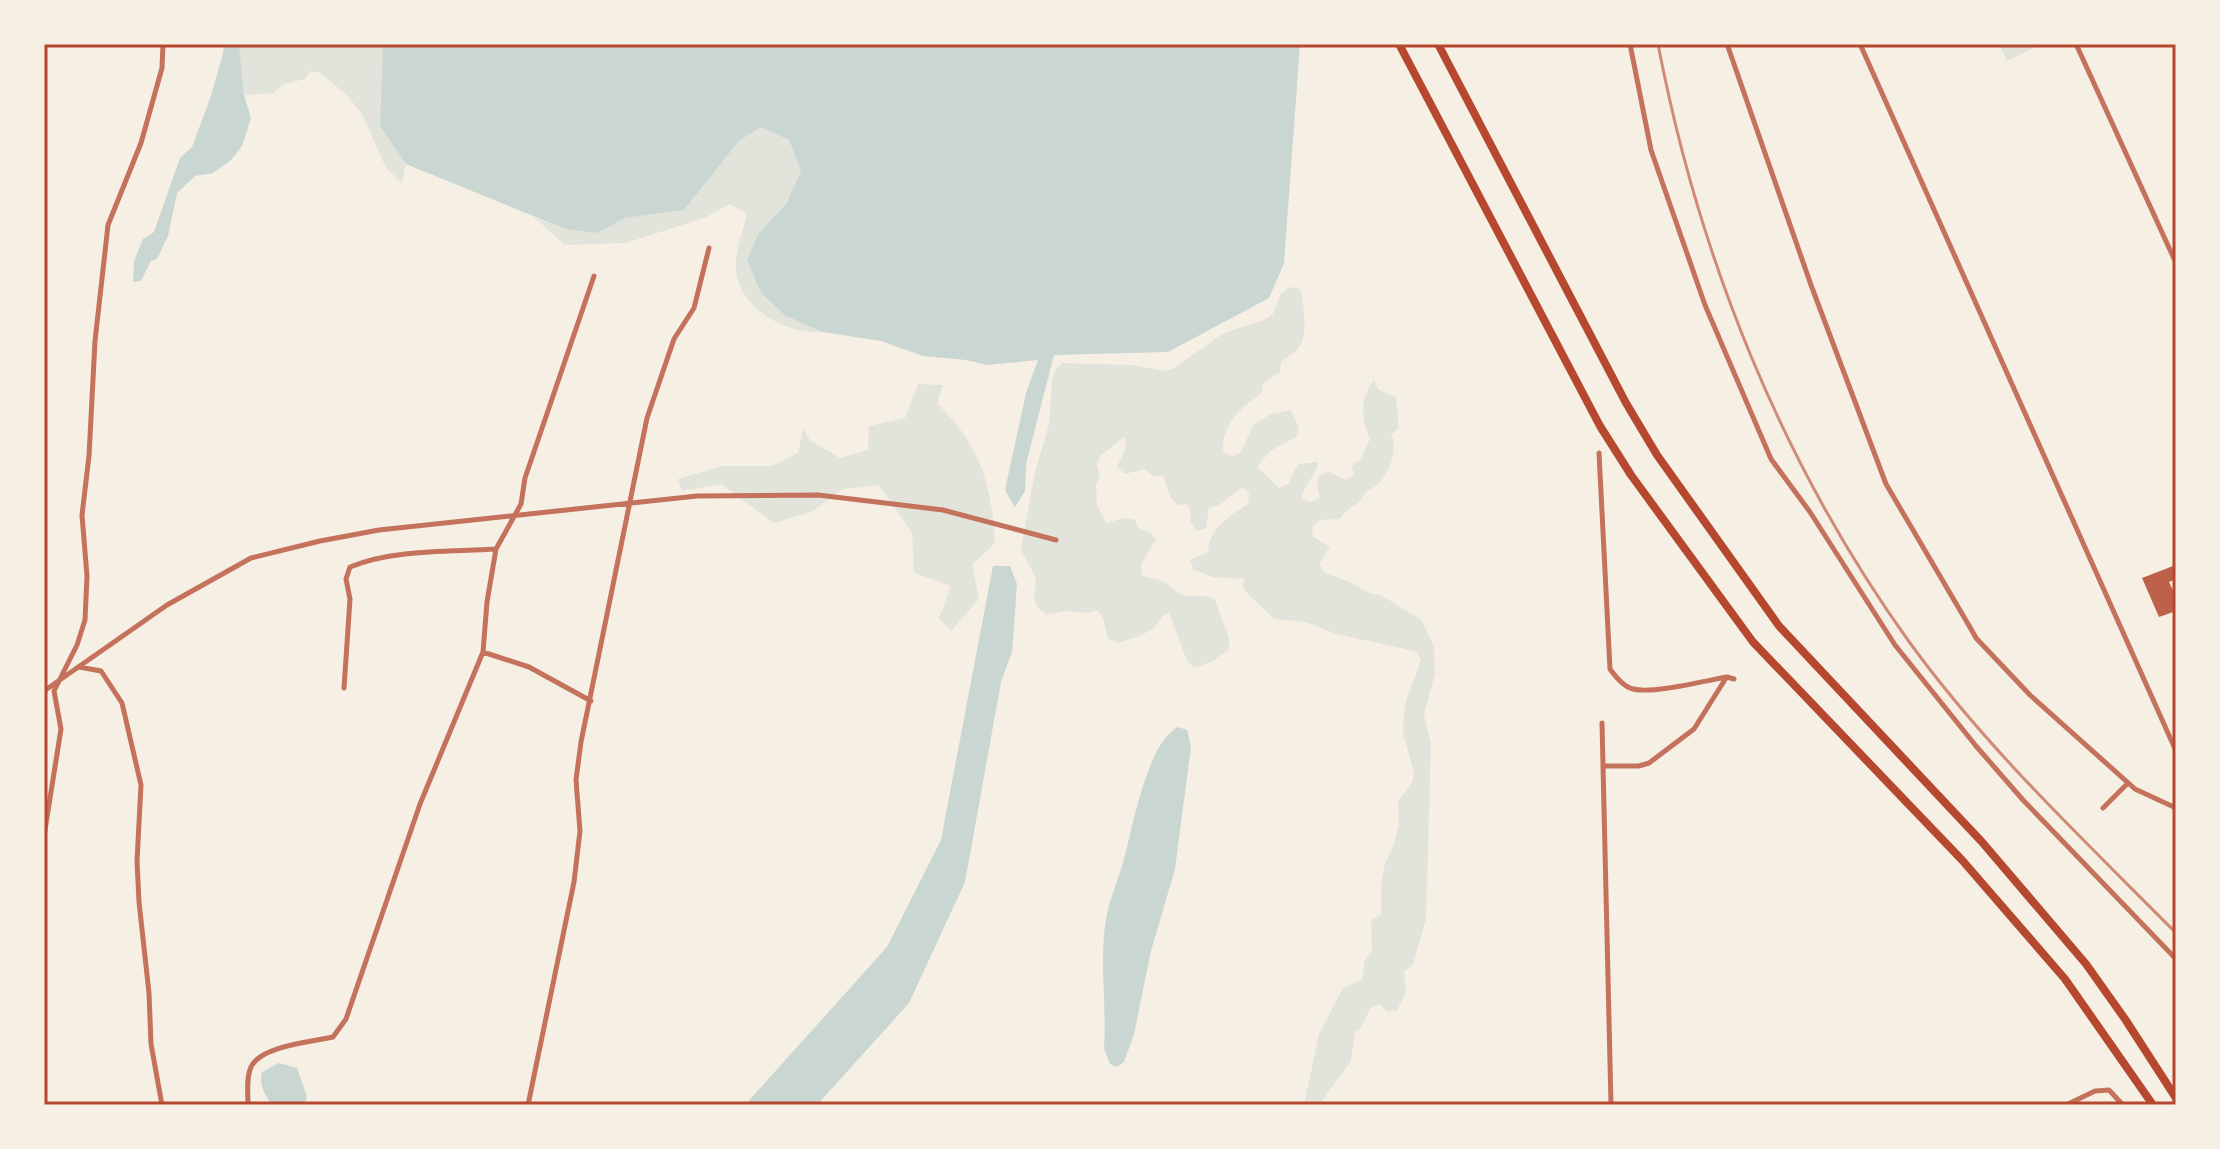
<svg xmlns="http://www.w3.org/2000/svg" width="2220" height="1149" font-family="'Sofia Sans Condensed',sans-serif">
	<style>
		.green { fill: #e2e4dc }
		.water { fill: #c9d6d2 }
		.building { fill: #bf614a }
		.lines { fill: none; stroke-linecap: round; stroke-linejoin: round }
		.minor { stroke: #c5725c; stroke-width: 5 }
		.primary { stroke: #b5482f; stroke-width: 8 }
		.rail { stroke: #cf8b77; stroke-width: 3 }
		.neatline { fill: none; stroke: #b5482f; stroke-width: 3 }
	</style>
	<rect width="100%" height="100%" fill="#f6efe4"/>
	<path class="green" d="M239,44h144l-3,82 26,38 -4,19 -16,-15 -24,-54 -16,-20 -26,-21 -10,-2 -5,8 -21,5 -11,9 -29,2z
		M1999,44h43l-35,17z
		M761,127l28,13 12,31 -15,33 -28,30 28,82 37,16c-36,2 -82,-21 -87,-61 -2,-17 7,-40 11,-57l-18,-10 -22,13 -81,26 -61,2 -30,-27 30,11 32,4 27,-15 60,-8 55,-69z
		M1290,287l10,2c4,16 9,48 -3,61 -5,4 -11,7 -16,12l-1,10 -17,12 -2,10c-19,12 -40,32 -38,57l9,6 9,-5 12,-27 18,-11 20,-4 8,18 -3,9 -26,14 -13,16 22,21 9,-4 10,-20 20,-2c-2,15 -14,22 -17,37l10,3 9,-5 -3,-11 2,-10 9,-5 17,9 9,-4 -2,-10 8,-6 10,-21c-9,-21 -11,-40 4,-59l4,9 18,9 3,30 -8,7c8,18 -5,51 -25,56 -6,15 -18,15 -26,28l-20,1 -7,6 -1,10 18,11 -11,17 5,8 28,11 19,11 10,1 40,25 13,26 1,28 -11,40 7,30 -5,175 -13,46 -9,6 2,20 -9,20 -10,1 -7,-8 -9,3 -9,19 -7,6 -4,29 -32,44h-15l15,-71 24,-46 19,-8 3,-21 7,-7 -1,-32 10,-5v-31l4,-20 9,-20 5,-21 -1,-22 14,-18 2,-10 -11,-40v-11l3,-21 15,-41 -6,-9 -79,-17 -30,-12 -32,-3 -31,-30 1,-10 -31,-2 -19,-7 -4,-10 18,-8c1,-24 22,-36 40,-48l1,-11 -7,-6 -24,19 -9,2 -3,20 -9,3 -7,-9 1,-10 -4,-8 -10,1 -7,-9 -7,-20h-10l-9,-7 -19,5 -8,-7 9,-20 -2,-10 -24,19 -3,9 3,11 -4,9 1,20 9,18 19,-5 10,2 4,9 10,3 7,7 -15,26v10c8,4 12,3 19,5 9,3 14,12 23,15 11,3 21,-1 32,4l14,40v10l-16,12 -19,7 -7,-7 -18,-49c-8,4 -8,7 -14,14 -8,9 -26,13 -37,17l-10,-4 -5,-21 -6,-8 -10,3 -21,-2 -20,4 -8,-7 -4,-10 2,-20 -15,-28 13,-74 15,-52 3,-43 3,-10 7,-8 71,2 31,6 10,-3 50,-35 40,-13 9,-6 8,-21z
		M918,384l25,1 -6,19c43,39 55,82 58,139l-23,22 7,34 -28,32 -12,-13 12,-32 -37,-13 -2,-40 -33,-48 -36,4 -32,23 -37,11 -53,-39 -39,7 -4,-12 43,-13h51l26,-13 5,-24 7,11 30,18 28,-8 1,-24 36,-8z"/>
	<path class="water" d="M224,44h15l5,51 7,23 -9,28 -11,14 -18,13 -18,3 -18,17 -9,43 -11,23 -6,2 -10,20 -8,1 1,-21 9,-22 11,-7 26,-74 12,-11 19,-51 12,-42z
		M383,44h917l-16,219 -15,35 -101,54 -114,3 -28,109 -1,27 -10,16 -10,-17 21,-97 12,-33 -51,5 -21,-5 -43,-4 -42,-15 -58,-9 -37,-16 -25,-23 -14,-33 11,-26 28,-30 15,-33 -12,-31 -28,-13 -22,14 -55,69 -59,8 -28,15 -32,-4 -159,-65 -26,-38z
		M993,566h17l7,18 -5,68 -11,30 -36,200 -56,121 -92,102h-72l142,-158 54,-107z
		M1178,727l9,3 4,16 -16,123 -24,82 -17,83 -10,28 -7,5 -7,-3 -6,-16c3,-43 -5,-87 2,-129 3,-18 11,-36 16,-53 10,-33 24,-123 56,-139z
		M279,1063l18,5 10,29 -3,8h-32c-8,-11 -13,-20 -10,-33z"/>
	<path class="building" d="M2173,566l3,13 -7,3 7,15v14l-17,6 -17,-39z"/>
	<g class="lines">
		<path class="minor" d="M1630,44l21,106 54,155 66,154 39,53 85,133 81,101 47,54 153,159
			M1727,44l84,241 75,199 85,145 5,9 54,57 105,94 41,19
			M1860,44l316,707
			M2076,44l100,219
			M1599,453l11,216c5,7 14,18 23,20 20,5 71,-8 94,-12l7,2
			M483,652l46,15 62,34
			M79,667l22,4 21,32 19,82 -4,76 2,41 10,91 2,51 11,61
			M344,688l6,-89 -4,-20 4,-12c44,-18 99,-15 146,-18
			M44,691l123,-86 84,-47 69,-17 59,-11 318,-34 121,-1 125,15 113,30
			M1602,723l9,382
			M1603,766h36l10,-3 45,-34 32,-51
			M2103,808l25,-25
			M44,836l17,-107 -7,-38 23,-46 8,-25 2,-44 -5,-61 7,-59 6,-115 13,-116 33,-82 21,-75 1,-24
			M248,1105c0,-12 -2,-27 3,-38 9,-21 60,-25 82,-30l13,-18 74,-215 63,-152 4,-50 9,-53 25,-45 4,-26 69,-202
			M528,1105l46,-223 6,-51 -4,-51 5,-38 66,-324 27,-79 20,-31 15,-60
			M2066,1105l29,-14 14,-1 14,15"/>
		<path class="primary" d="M1399,44l201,382 31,49 122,167 209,218 103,119 88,126
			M1438,44l188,359 31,52 122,171 203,216 104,122 39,55 51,79"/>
		<path class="rail" d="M1658,44c41,214 124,421 252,599 77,106 174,197 266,290"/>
	</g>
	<rect width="2220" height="1149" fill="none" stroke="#f6efe4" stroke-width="92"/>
	<rect x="46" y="46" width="2128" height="1057" class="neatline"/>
</svg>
